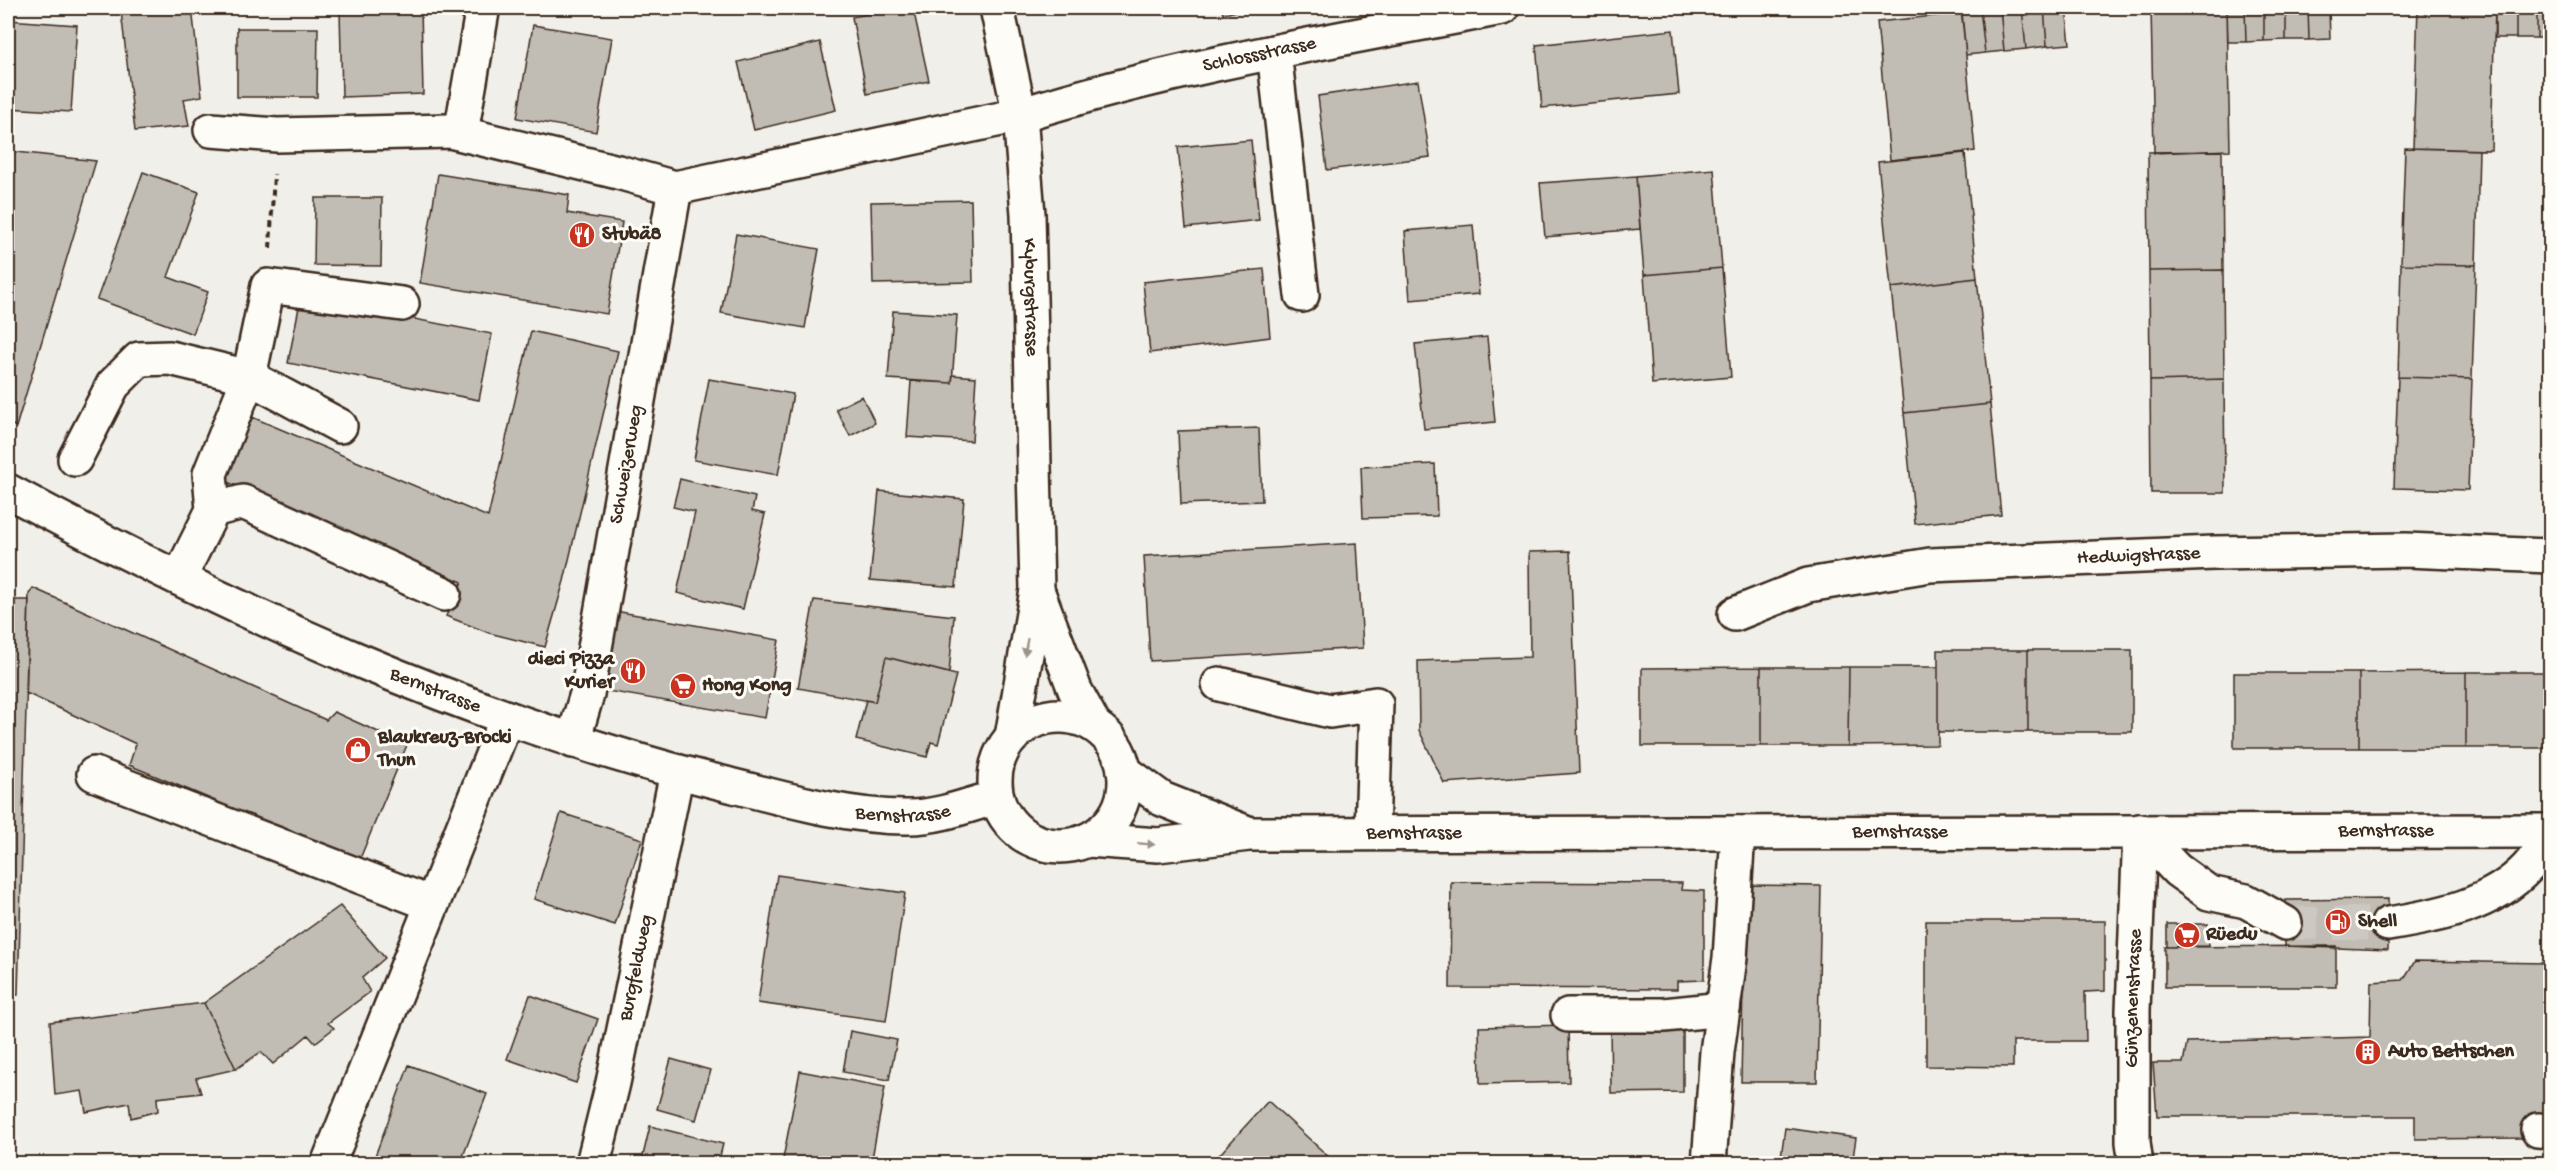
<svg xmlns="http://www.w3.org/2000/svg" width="2558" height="1171" font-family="'Gochi Hand',sans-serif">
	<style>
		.building { fill: #c1bcb4; stroke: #3b2a1e; stroke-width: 1.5 }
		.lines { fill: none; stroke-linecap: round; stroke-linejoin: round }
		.minor-tunnel { stroke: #cdc8c1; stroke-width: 33; stroke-dasharray: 33 16; stroke-linecap: butt }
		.minor-casing { stroke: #3b2a1e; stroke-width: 38 }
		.major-casing { stroke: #3b2a1e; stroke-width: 38 }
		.path { stroke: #3b2a1e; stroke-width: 4; stroke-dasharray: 6 4.5; stroke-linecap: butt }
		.minor { stroke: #fdfcf7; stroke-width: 33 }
		.major { stroke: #fdfcf7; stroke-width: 33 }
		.oneway { fill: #9c938a }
		.labels { text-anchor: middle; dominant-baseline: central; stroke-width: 6; stroke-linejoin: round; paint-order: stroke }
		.street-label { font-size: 20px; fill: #3b2a1e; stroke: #fdfcf7 }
		.poi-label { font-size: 20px; font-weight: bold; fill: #3b2a1e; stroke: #fdfcf7; text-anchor: start }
	</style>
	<rect width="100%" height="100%" fill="#f1efea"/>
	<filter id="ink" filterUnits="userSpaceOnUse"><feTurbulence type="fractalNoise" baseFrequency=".0167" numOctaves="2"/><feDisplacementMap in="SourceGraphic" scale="12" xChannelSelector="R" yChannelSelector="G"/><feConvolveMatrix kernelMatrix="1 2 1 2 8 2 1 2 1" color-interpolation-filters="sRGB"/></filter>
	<g filter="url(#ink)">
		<path class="building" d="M147,8h45l10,88 -18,3 5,27 -54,5 -14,-120z
			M421,8l2,86 -81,3 -2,-87z
			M897,8h16l16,73 -62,13 -15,-77z
			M1222,8h29l-28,6z
			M1961,8h19l5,45 -19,2z
			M1980,8h20l4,43 -19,2z
			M2000,8h22l4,41 -22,2z
			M2022,8h22l3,38 -21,3z
			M2044,8h22l4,36 -23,2z
			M2227,8l3,142 -76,3 -3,-144z
			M2227,8h18l1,34h-18z
			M2245,8h19v33l-18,1z
			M2264,8h22v32l-22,1z
			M2286,8h22l1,32h-23z
			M2308,8h21l1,31 -21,1z
			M2418,8h77l-4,142 -78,-2z
			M2495,8h21v30h-21z
			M2516,8h21v30h-21z
			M2537,8h13v30h-13z
			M1962,13l13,138 -85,9 -13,-138z
			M8,20l69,5 -6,87 -63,-4z
			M533,25l79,13 -16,94 -79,-14z
			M237,28h81l-1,69h-80z
			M1673,30l6,64 -137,14 -6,-63z
			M820,42l16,68 -82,20 -16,-68z
			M1418,81l12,76 -103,13 -9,-74z
			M1251,140l8,80 -73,8 -8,-81z
			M2405,148l74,2 -3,115 -75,-1z
			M8,151l88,10 -80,266 -8,-5z
			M2222,151l1,119 -74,1 -1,-119z
			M1965,153l12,125 -86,10 -13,-126z
			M1714,169l8,99 -78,7 -8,-99z
			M143,172l56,20 -31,85 40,15 -15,42 -96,-35z
			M438,174l131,21 -2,18 55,9 -15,92 -187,-31z
			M1636,176l4,53 -95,8 -5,-54z
			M315,198h67l-1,68 -67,-1z
			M971,200l2,82 -100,2 -2,-82z
			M1473,225l6,69 -69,6 -5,-69z
			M736,234l83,15 -14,79 -84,-15z
			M2401,264l75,1 -4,114 -74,-2z
			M1722,268l9,109 -79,7 -8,-109z
			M1264,269l6,68 -120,16 -7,-71z
			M2223,270l1,109 -74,2 -1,-110z
			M1977,278l13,126 -86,9 -13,-125z
			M301,297l191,37 -13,66 -191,-37z
			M893,311l64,4 -5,68 -64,-4z
			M531,331l87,20 -54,230 -19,66 -56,-14 -43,-17 16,-34 -237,-101 27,-64 236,100z
			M1487,337l8,85 -71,7 -9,-85z
			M953,375l23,2 -4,64 -65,-4 4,-56 41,2z
			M2398,377l74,2 -4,111 -74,-2z
			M709,379l84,15 -15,81 -84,-15z
			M2224,379l1,114h-74l-1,-112z
			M862,396l13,27 -25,13 -14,-27z
			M1990,404l11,111 -86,9 -11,-111z
			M1259,428l3,73 -81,3 -3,-73z
			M1435,464l2,52 -74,2 -2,-51z
			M680,479l75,18 -3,14 13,3 -22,95 -66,-16 18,-81 -22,-5z
			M879,491l85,8 -8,88 -86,-7z
			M1357,543l6,105 -213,13 -6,-105z
			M1570,551l9,222 -135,10 -25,-53 -1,-69 112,-4 -1,-105z
			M33,588l293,132 8,-8 73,33 -48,116 -230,-96 7,-21 -110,-51 3,-99z
			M8,600h21l-11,395h-10z
			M814,600l140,16 -5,57 -63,-16 -11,45 -77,-14z
			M615,611l164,29 -14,78 -164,-28z
			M1938,650h90v82h-90z
			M2028,650h104v82h-104z
			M886,657l70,18 -18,69 -7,-2 -4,15 -71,-17 10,-40 9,2z
			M1761,667v79h-119v-78z
			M1761,667h88l-1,79h-87z
			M1849,667h89v78l-90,1z
			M2466,672v76h-107v-75z
			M2466,672h84v76h-84z
			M2234,673h125v75h-125z
			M561,813l81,26 -27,86 -81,-26z
			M777,875l128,18 -19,128 -128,-18z
			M1451,882l231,1 -1,7 23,1v89l-27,1v8l-227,-1z
			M1745,885l76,1 -4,196h-76z
			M2388,899v51l-103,-4 1,-46z
			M340,906l45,52 -23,20 8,14 -42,31 6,5 -19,15 -7,-8 -35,29 -12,-12 -25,17 -32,-66z
			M1926,921h179v70l-20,1 1,49h-73v26l-87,-1z
			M2167,924h41v22l-41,1z
			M2336,946v41h-171v-40z
			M2415,961l135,2v154l-23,21 -112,1v-23h-258l-4,-53h30l4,-21 183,-5 1,-55 32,-2z
			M530,995l68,24 -22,64 -69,-24z
			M204,1003l32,66 -40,9 5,15 -44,5 1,13 -27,7 -2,-15 -43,9 -4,-21 -27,4 -5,-73z
			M1568,1025l1,57 -89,2 -1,-57z
			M1683,1027v65l-72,1 -1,-65z
			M850,1031l47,9 -8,40 -46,-8z
			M671,1059l39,11 -14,50 -39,-11z
			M409,1065l78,29 -27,70h-88z
			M800,1071l85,16 -14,77h-89z
			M1268,1101l62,57 -5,6h-114z
			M650,1126l73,18 -5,20h-77z
			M1785,1128l71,10 -4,26h-72z"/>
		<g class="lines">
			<path class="minor-tunnel" d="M2285,923l103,1"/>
			<defs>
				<g id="minor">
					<path d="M1274,52l28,243"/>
					<path id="s1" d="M211,130l66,5 173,-4 168,41 57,16 345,-73c157,-49 321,-76 482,-107"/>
					<path d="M461,133l21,-121"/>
					<path d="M75,459l38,-74 26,-26 31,-1 79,19 91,49"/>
					<path d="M213,510l30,-8 201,92"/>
					<path d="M179,578l34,-68 -3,-36 39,-97 19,-91 134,18"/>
					<path id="s2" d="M1735,614l73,-29 122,-20 284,-12 192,-3 144,6"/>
					<path d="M1219,684l111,27 46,-7 -4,129"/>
					<path id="s3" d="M573,741l14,-47 88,-506"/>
					<path d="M94,774l338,130"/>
					<path d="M2140,831l37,39 32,23 37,8 39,22"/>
					<path d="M2388,924c49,-8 104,-18 140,-57 8,-9 15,-20 22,-30"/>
					<path d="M1568,1015h96l59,-6"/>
					<path d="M2538,1130l12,1"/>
					<path d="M328,1164l179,-446"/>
					<path id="s4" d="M593,1164l20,-81 64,-311"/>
					<path d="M1709,1164l8,-112 13,-94 8,-125"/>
					<path id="s5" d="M2136,1164l-3,-22v-132l7,-179"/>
				</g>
				<g id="major">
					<path id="s6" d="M997,8l23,107 8,99 9,376 -25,147"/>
					<path id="s7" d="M8,491c226,121 464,230 714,292 59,15 127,35 187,34 29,0 60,-12 88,-20"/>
					<path d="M1037,590l38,100 19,35"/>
					<circle cx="1060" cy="781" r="65"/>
					<path d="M1124,771l38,28 83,33"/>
					<path id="s8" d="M1088,840l70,5 91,-11 1301,-3"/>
				</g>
			</defs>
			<use href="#minor" class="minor-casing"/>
			<use href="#major" class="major-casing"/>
			<path class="path" d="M270,248l4,-74"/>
			<use href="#minor" class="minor"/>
			<use href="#major" class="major"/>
		</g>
		<defs><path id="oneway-solid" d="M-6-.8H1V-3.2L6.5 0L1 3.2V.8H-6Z" transform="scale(1.5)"/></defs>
		<g class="oneway">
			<use href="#oneway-solid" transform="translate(1026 647) rotate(100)"/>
			<use href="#oneway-solid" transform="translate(1146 844) rotate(5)"/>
		</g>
	</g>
	<defs>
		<symbol id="restaurant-disc" viewBox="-11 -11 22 22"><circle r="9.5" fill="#c8321e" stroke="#fdfcf7"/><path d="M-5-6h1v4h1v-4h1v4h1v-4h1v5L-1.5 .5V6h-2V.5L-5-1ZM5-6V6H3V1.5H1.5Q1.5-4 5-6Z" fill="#fff"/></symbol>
		<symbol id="supermarket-disc" viewBox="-11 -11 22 22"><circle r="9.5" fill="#c8321e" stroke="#fdfcf7"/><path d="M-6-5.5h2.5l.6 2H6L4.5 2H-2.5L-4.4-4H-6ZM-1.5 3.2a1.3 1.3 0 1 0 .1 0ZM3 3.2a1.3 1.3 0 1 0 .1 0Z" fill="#fff"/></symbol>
		<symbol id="shop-disc" viewBox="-11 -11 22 22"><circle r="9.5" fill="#c8321e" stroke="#fdfcf7"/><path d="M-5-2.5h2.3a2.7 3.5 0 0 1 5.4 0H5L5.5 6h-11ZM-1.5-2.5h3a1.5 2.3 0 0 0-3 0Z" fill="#fff"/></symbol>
		<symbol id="fuel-disc" viewBox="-11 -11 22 22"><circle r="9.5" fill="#c8321e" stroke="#fdfcf7"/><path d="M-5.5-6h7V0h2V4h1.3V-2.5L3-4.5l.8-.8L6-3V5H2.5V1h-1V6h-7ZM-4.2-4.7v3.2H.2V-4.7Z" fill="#fff"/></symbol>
		<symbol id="building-disc" viewBox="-11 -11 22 22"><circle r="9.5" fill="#c8321e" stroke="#fdfcf7"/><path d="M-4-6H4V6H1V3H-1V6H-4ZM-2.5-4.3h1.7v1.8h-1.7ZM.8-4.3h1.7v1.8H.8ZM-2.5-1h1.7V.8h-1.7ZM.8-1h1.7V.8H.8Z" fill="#fff"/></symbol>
	</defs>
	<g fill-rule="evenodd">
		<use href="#restaurant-disc" x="567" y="220" width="30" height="30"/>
		<use href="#restaurant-disc" x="618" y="656" width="30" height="30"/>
		<use href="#supermarket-disc" x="668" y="671" width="30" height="30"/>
		<use href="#shop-disc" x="343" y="735" width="30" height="30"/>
		<use href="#fuel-disc" x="2323" y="907" width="30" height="30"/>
		<use href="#supermarket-disc" x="2172" y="920" width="30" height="30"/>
		<use href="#building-disc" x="2353" y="1037" width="30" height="30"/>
	</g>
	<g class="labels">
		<g class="street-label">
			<text stroke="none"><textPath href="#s1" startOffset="1071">Schlossstrasse</textPath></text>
			<text stroke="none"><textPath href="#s6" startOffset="292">Kyburgstrasse</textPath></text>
			<text stroke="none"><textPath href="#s3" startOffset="282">Schweizerweg</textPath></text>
			<text stroke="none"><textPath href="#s2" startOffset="411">Hedwigstrasse</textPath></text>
			<text stroke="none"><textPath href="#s7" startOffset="472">Bernstrasse</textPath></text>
			<text stroke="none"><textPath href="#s7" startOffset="958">Bernstrasse</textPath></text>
			<text stroke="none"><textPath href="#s8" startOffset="813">Bernstrasse</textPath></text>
			<text stroke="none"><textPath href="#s8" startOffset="1299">Bernstrasse</textPath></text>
			<text stroke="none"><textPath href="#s8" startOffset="327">Bernstrasse</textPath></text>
			<text stroke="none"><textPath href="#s4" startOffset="201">Burgfeldweg</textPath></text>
			<text stroke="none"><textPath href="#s5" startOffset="166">Günzenenstrasse</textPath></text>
		</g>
		<g class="poi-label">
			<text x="602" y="235">Stubä8</text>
			<text x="614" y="660" text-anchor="end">dieci Pizza<tspan x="614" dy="23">Kurier</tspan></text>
			<text x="702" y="686">Hong Kong</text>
			<text x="378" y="738">Blaukreuz-Brocki<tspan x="378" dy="23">Thun</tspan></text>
			<text x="2358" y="922">Shell</text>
			<text x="2206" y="935">Rüedu</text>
			<text x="2388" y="1052">Auto Bettschen</text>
		</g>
	</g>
	<rect width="2558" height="1171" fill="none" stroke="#fdfcf7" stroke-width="30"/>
	<rect x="15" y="15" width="2528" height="1141" fill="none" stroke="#3b2a1e" stroke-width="2" filter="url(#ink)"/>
</svg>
